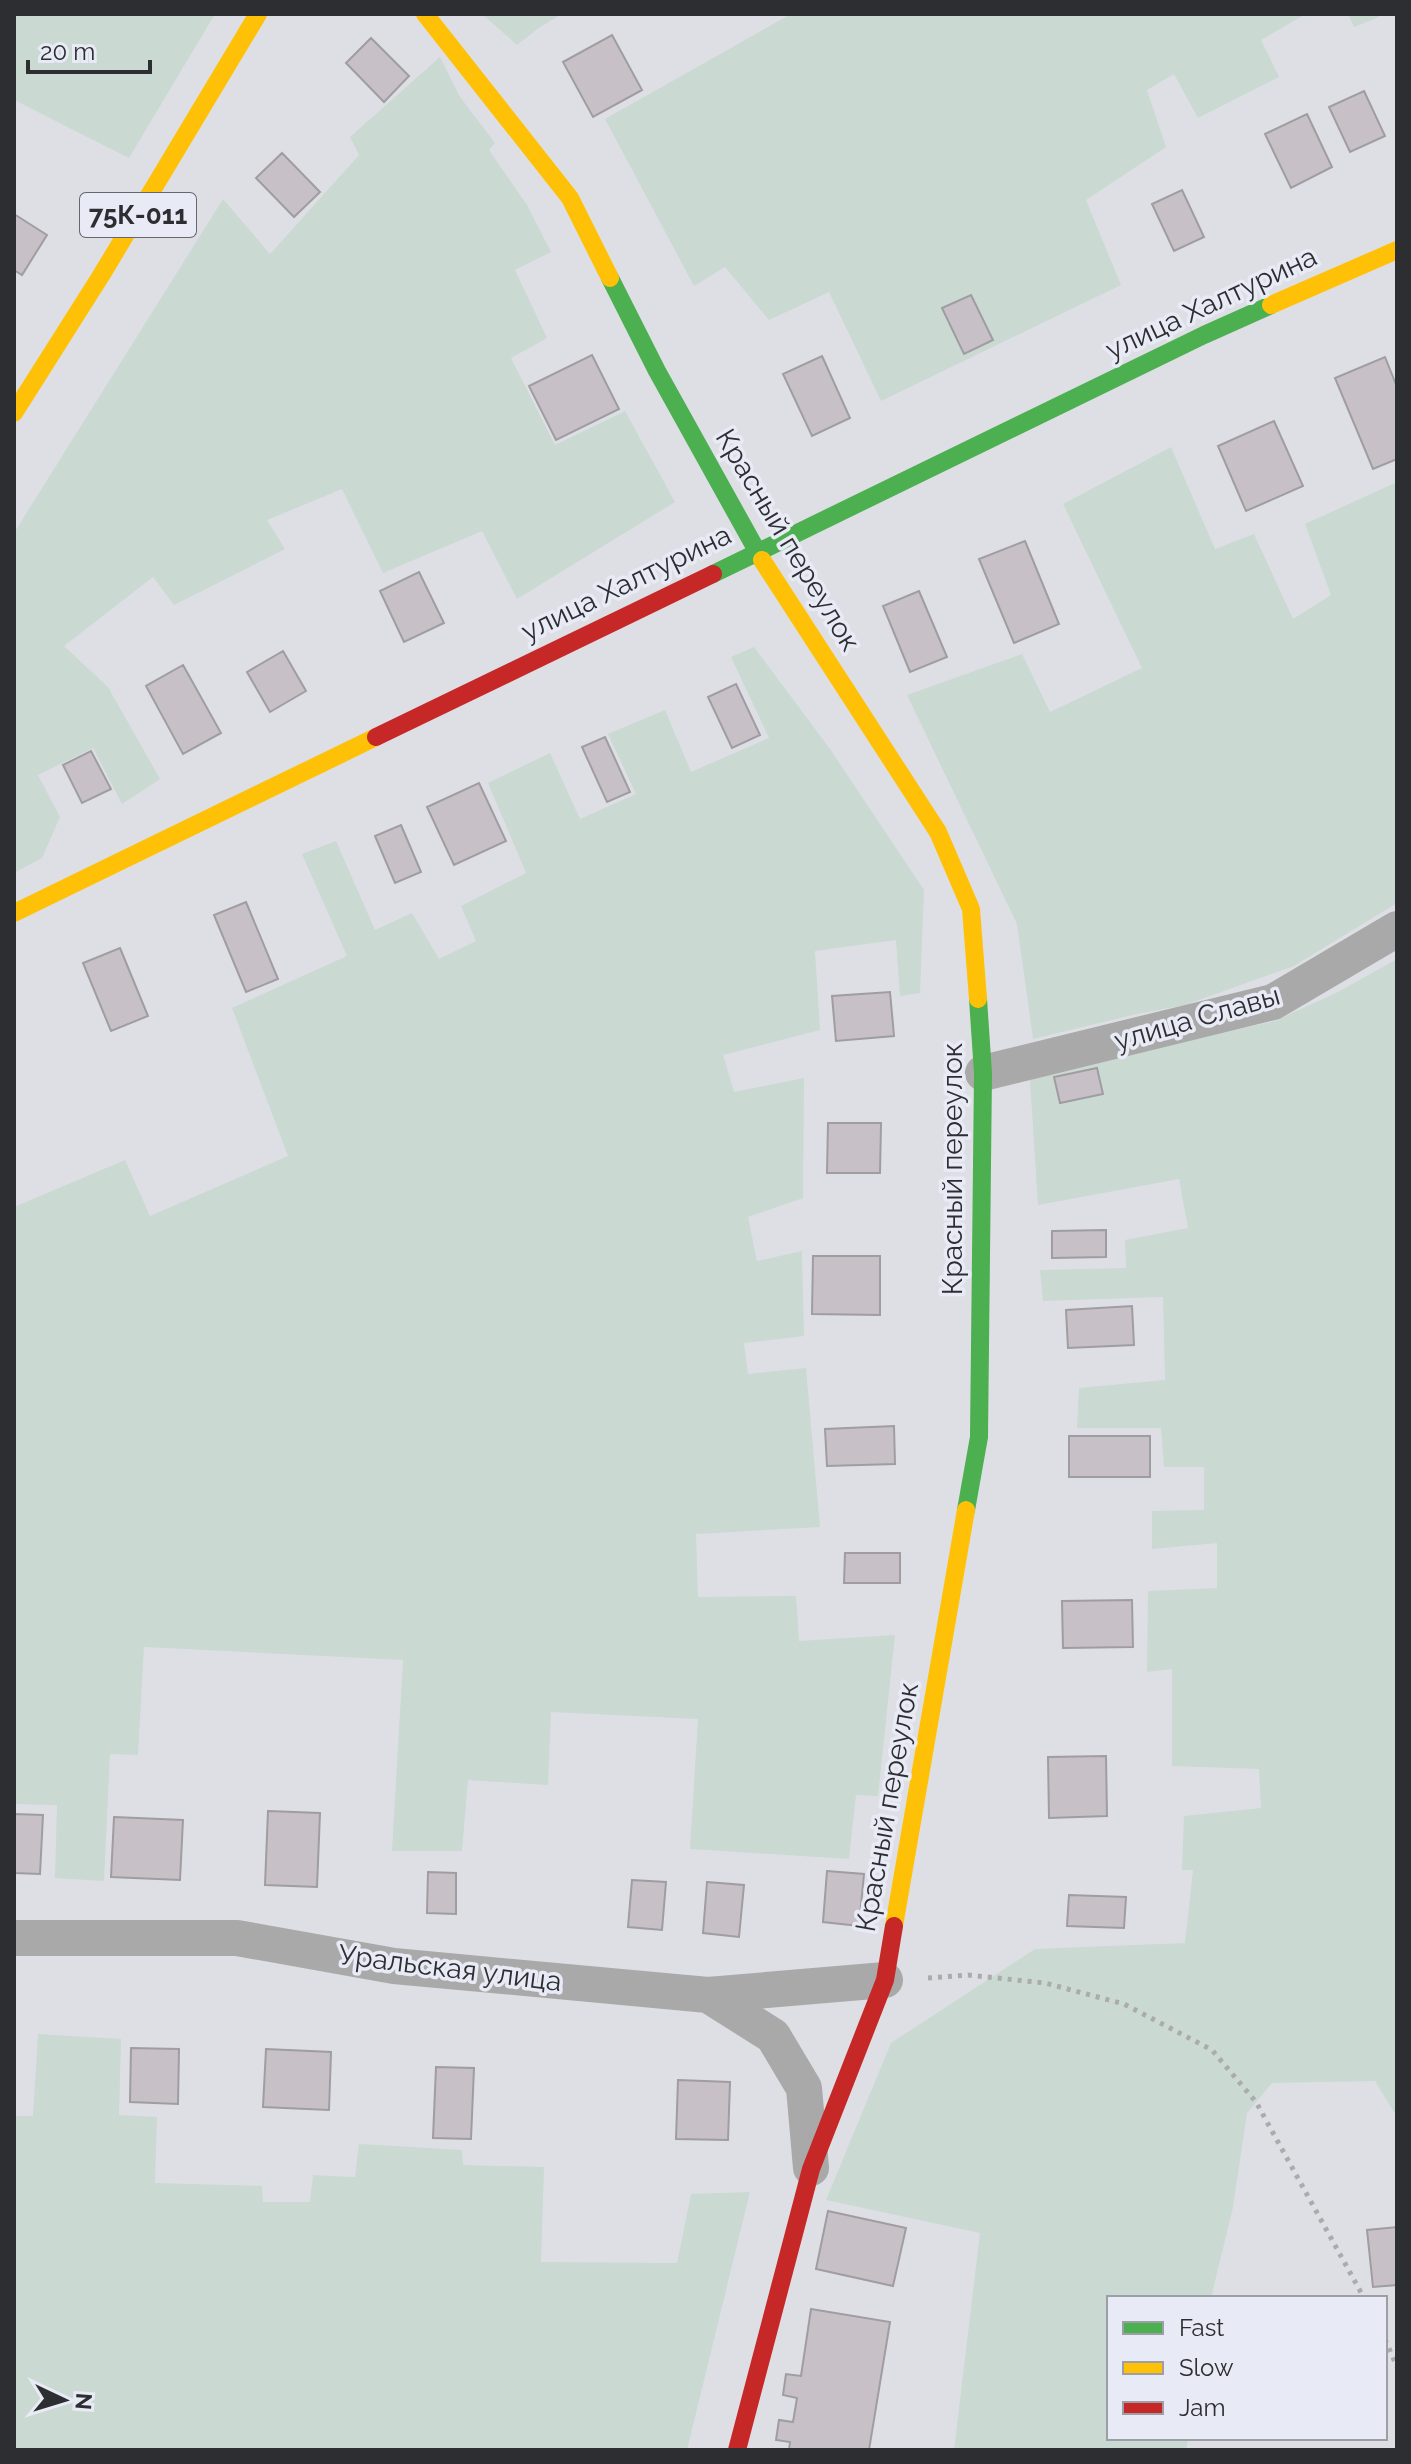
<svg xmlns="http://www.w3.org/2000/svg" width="1411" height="2464" font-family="Raleway,sans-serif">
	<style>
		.green { fill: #cad9d2 }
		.building { fill: #c7c1c7; stroke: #9f9da1; stroke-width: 2 }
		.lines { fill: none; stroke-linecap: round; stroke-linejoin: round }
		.path { stroke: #ababac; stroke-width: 5; stroke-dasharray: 4 6; stroke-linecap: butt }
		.street { stroke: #aaa9a9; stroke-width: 36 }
		.fast { stroke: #4caf50; stroke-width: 18 }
		.slow { stroke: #ffc107; stroke-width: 18 }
		.jam { stroke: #c62828; stroke-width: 18 }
		.labels { text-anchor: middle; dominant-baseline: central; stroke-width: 7; stroke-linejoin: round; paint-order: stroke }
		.shield { fill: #e8ebf5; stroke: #65676c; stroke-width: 2 }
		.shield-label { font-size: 26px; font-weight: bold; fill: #2d2e32 }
		.street-label { font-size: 28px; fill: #2d2e32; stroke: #e8ebf5 }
	</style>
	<rect width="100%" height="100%" fill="#dedfe5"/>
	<path class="green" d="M14,14h201l-86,144 -115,-58z
		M482,14h80l-22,13 -23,18z
		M791,14h515l-45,26 18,37 -81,41 -24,-44 -27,16 19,57 -80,53 35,85 -240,116 -52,-109 -60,28 -44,-53 -31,19 -89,-167z
		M1348,14h30l1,3 -25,10z
		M440,57l20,40 35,46 -6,7 38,55 24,47 -36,18 32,68 -36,20 44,87 70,-34 50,91 -158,97 -35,-68 -99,42 -41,-84 -75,31 18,29 -111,56 -21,-28 -89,69 44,41 52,92 -38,25 -29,-56 -55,27 22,42 -18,41 -28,15v-340l209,-334 47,55 89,-99 -9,-18z
		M1171,447l44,102 39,-15 39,85 38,-24 -26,-71 92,-42v421l-103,63 -109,39 -48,9 -104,25 -16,-115 -110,-229 115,-41 28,58 92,-44 -79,-164z
		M754,647l76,102 94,141 -4,103 -20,3 -4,-56 -81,11 5,79 -97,25 11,37 70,-14 -1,120 -55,19 9,44 45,-10 2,85 -60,7 4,31 58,-6 14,159 -124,7 2,63 98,-1 3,45 96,-6 -17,161 -22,-1 -7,64 -159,-10 8,-130 -147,-7 -3,73 -80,-5 -6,71h-70l11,-191 -259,-13 -6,108 -28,-1 -6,127 -49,-3 2,-73 -43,-1v-597l111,-47 25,56 138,-60 -56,-148 115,-52 -45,-102 34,-13 39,89 37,-17 27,46 37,-18 -15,-35 65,-33 -38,-90 62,-30 30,66 56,-25 -28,-60 57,-24 26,62 78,-34 -38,-81z
		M1397,959v1158l-22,-36 -103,2 -25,30 -14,94 -22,91h-102v140h79l-2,12h-232l26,-217 -154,-33 65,-157 144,-94 150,-6 8,-73h-11l2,-54 77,-8 -2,-39 -87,-3v-97l-25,3 1,-81 69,-3v-45l-65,6v-38l52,-1v-43h-40l-3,-39h-84l2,-40 86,-8 -2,-83 -120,4 -3,-31 86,-2 -1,-28 63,-12 -9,-49 -141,26 -8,-125 34,-12 211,-47 63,-29z
		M38,2034l83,5 -2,76 38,2 -2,66 107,3 1,16h47l3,-27 42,2 4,-33 103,6 1,15 81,2 -3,95 136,1 14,-69 59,-2 -63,258h-673v-334h19z"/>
	<path class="building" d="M612,35l30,55 -49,27 -30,-55z
		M371,38l38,38 -25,26 -38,-39z
		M1364,91l21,45 -35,16 -21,-45z
		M1307,114l25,53 -41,21 -26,-54z
		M282,153l38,39 -26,25 -38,-39z
		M1182,190l22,47 -30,14 -22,-47z
		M14,214l33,21 -25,40 -8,-5z
		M971,295l22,45 -29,14 -22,-46z
		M592,355l27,54 -63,31 -27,-54z
		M822,356l28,62 -38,18 -29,-62z
		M1385,357l12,30v72l-24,10 -38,-91z
		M1274,421l29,65 -57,25 -28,-65z
		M1025,541l34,83 -45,19 -35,-84z
		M419,572l25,51 -40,19 -24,-51z
		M919,591l28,66 -37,15 -27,-66z
		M283,651l23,40 -36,21 -23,-40z
		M183,665l38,68 -38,21 -37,-68z
		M736,684l24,51 -28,13 -24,-51z
		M605,737l25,55 -23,10 -25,-55z
		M91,751l20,38 -29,14 -19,-38z
		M479,783l27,58 -52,24 -27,-58z
		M401,825l20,47 -26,11 -20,-47z
		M246,902l32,77 -32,13 -32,-77z
		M120,948l28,68 -37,15 -28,-68z
		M890,992l4,44 -58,5 -4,-45z
		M1097,1068l6,26 -43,9 -6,-26z
		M828,1123h53l-1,50h-53z
		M1106,1230v27l-54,1v-27z
		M813,1256h67v59l-68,-1z
		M1132,1306l2,39 -66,3 -2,-38z
		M894,1426l1,38 -68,2 -2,-37z
		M1069,1436h81v41h-81z
		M845,1553h55v30h-56z
		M1132,1600l1,47 -70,1 -1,-47z
		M1106,1756l1,60 -58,2 -1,-61z
		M268,1811l52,2 -3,74 -52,-2z
		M14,1814l29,1 -3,59 -26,-1z
		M114,1817l69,3 -3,60 -69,-3z
		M827,1871l37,3 -5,52 -36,-4z
		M428,1872l28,1v41l-29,-1z
		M632,1880l34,2 -4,48 -34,-3z
		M707,1882l37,3 -5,52 -36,-4z
		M1069,1895l57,2 -2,31 -57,-2z
		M131,2048l48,1 -1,55 -48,-2z
		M266,2049l65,3 -2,58 -66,-3z
		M436,2067l38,1 -3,71 -38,-1z
		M678,2080l52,2 -2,58 -52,-1z
		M828,2211l78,17 -13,58 -77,-17z
		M1397,2227v58l-24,2 -6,-57z
		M811,2309l79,13 -21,128h-80l1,-8 -14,-2 3,-20 14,2 4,-24 -14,-3 3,-21 15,2z"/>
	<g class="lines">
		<path class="path" d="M928,1978l40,-3 77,8 79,21 88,46 44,52 108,196
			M1385,2339l12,28"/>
		<path class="street" d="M983,1073l290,-71 124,-73
			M14,1938h223l157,28 314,29 177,-15
			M708,1995l65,41 31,52 7,80"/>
		<path class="fast" d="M610,278l47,93 105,189
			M713,574l491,-239 67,-30
			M966,1510l13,-73 4,-364 -5,-74"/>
		<path class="slow" d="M425,14l145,184 40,80
			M1271,305l126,-55
			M14,413l88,-139 156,-260
			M762,560l176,272 33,77 7,90
			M14,913l362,-176
			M894,1926l72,-416"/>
		<path class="jam" d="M376,737l337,-163
			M737,2450l74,-281 74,-189 9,-54"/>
	</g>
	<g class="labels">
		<rect class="shield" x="80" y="193" width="116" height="44" rx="6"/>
		<g class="shield-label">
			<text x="138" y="215">75К-011</text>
		</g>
		<g class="street-label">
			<text transform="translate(1211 303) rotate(-25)">улица Халтурина</text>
			<text transform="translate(788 540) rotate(59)">Красный переулок</text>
			<text transform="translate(626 583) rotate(-26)">улица Халтурина</text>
			<text transform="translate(1197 1018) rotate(-16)">улица Славы</text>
			<text transform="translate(952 1169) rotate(-90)">Красный переулок</text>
			<text transform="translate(887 1807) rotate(-80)">Красный переулок</text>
			<text transform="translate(450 1968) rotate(7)">Уральская улица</text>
		</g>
	</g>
	<rect width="1411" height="2464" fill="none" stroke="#2d2e32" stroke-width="32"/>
	<rect x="1107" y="2296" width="280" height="144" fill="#e8ebf5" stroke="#9d9fa7" stroke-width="2"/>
	<rect x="1123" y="2322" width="40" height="12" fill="#4caf50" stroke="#9d9fa7" stroke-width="2"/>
	<text x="1179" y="2336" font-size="24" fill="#2d2e32">Fast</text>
	<rect x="1123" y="2362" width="40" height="12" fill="#ffc107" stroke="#9d9fa7" stroke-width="2"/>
	<text x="1179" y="2376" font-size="24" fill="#2d2e32">Slow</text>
	<rect x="1123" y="2402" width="40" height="12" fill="#c62828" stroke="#9d9fa7" stroke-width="2"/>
	<text x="1179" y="2416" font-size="24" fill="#2d2e32">Jam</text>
	<g transform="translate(64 2400) rotate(94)" stroke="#e8ebf5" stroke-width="6" paint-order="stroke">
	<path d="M0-6L14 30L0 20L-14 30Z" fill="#2d2e32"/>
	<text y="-12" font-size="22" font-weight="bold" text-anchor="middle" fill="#2d2e32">N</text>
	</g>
	<path d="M28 60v12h122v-12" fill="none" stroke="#2d2e32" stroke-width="4"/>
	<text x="40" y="60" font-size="24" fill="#2d2e32" stroke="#e8ebf5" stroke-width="6" paint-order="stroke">20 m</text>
</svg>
